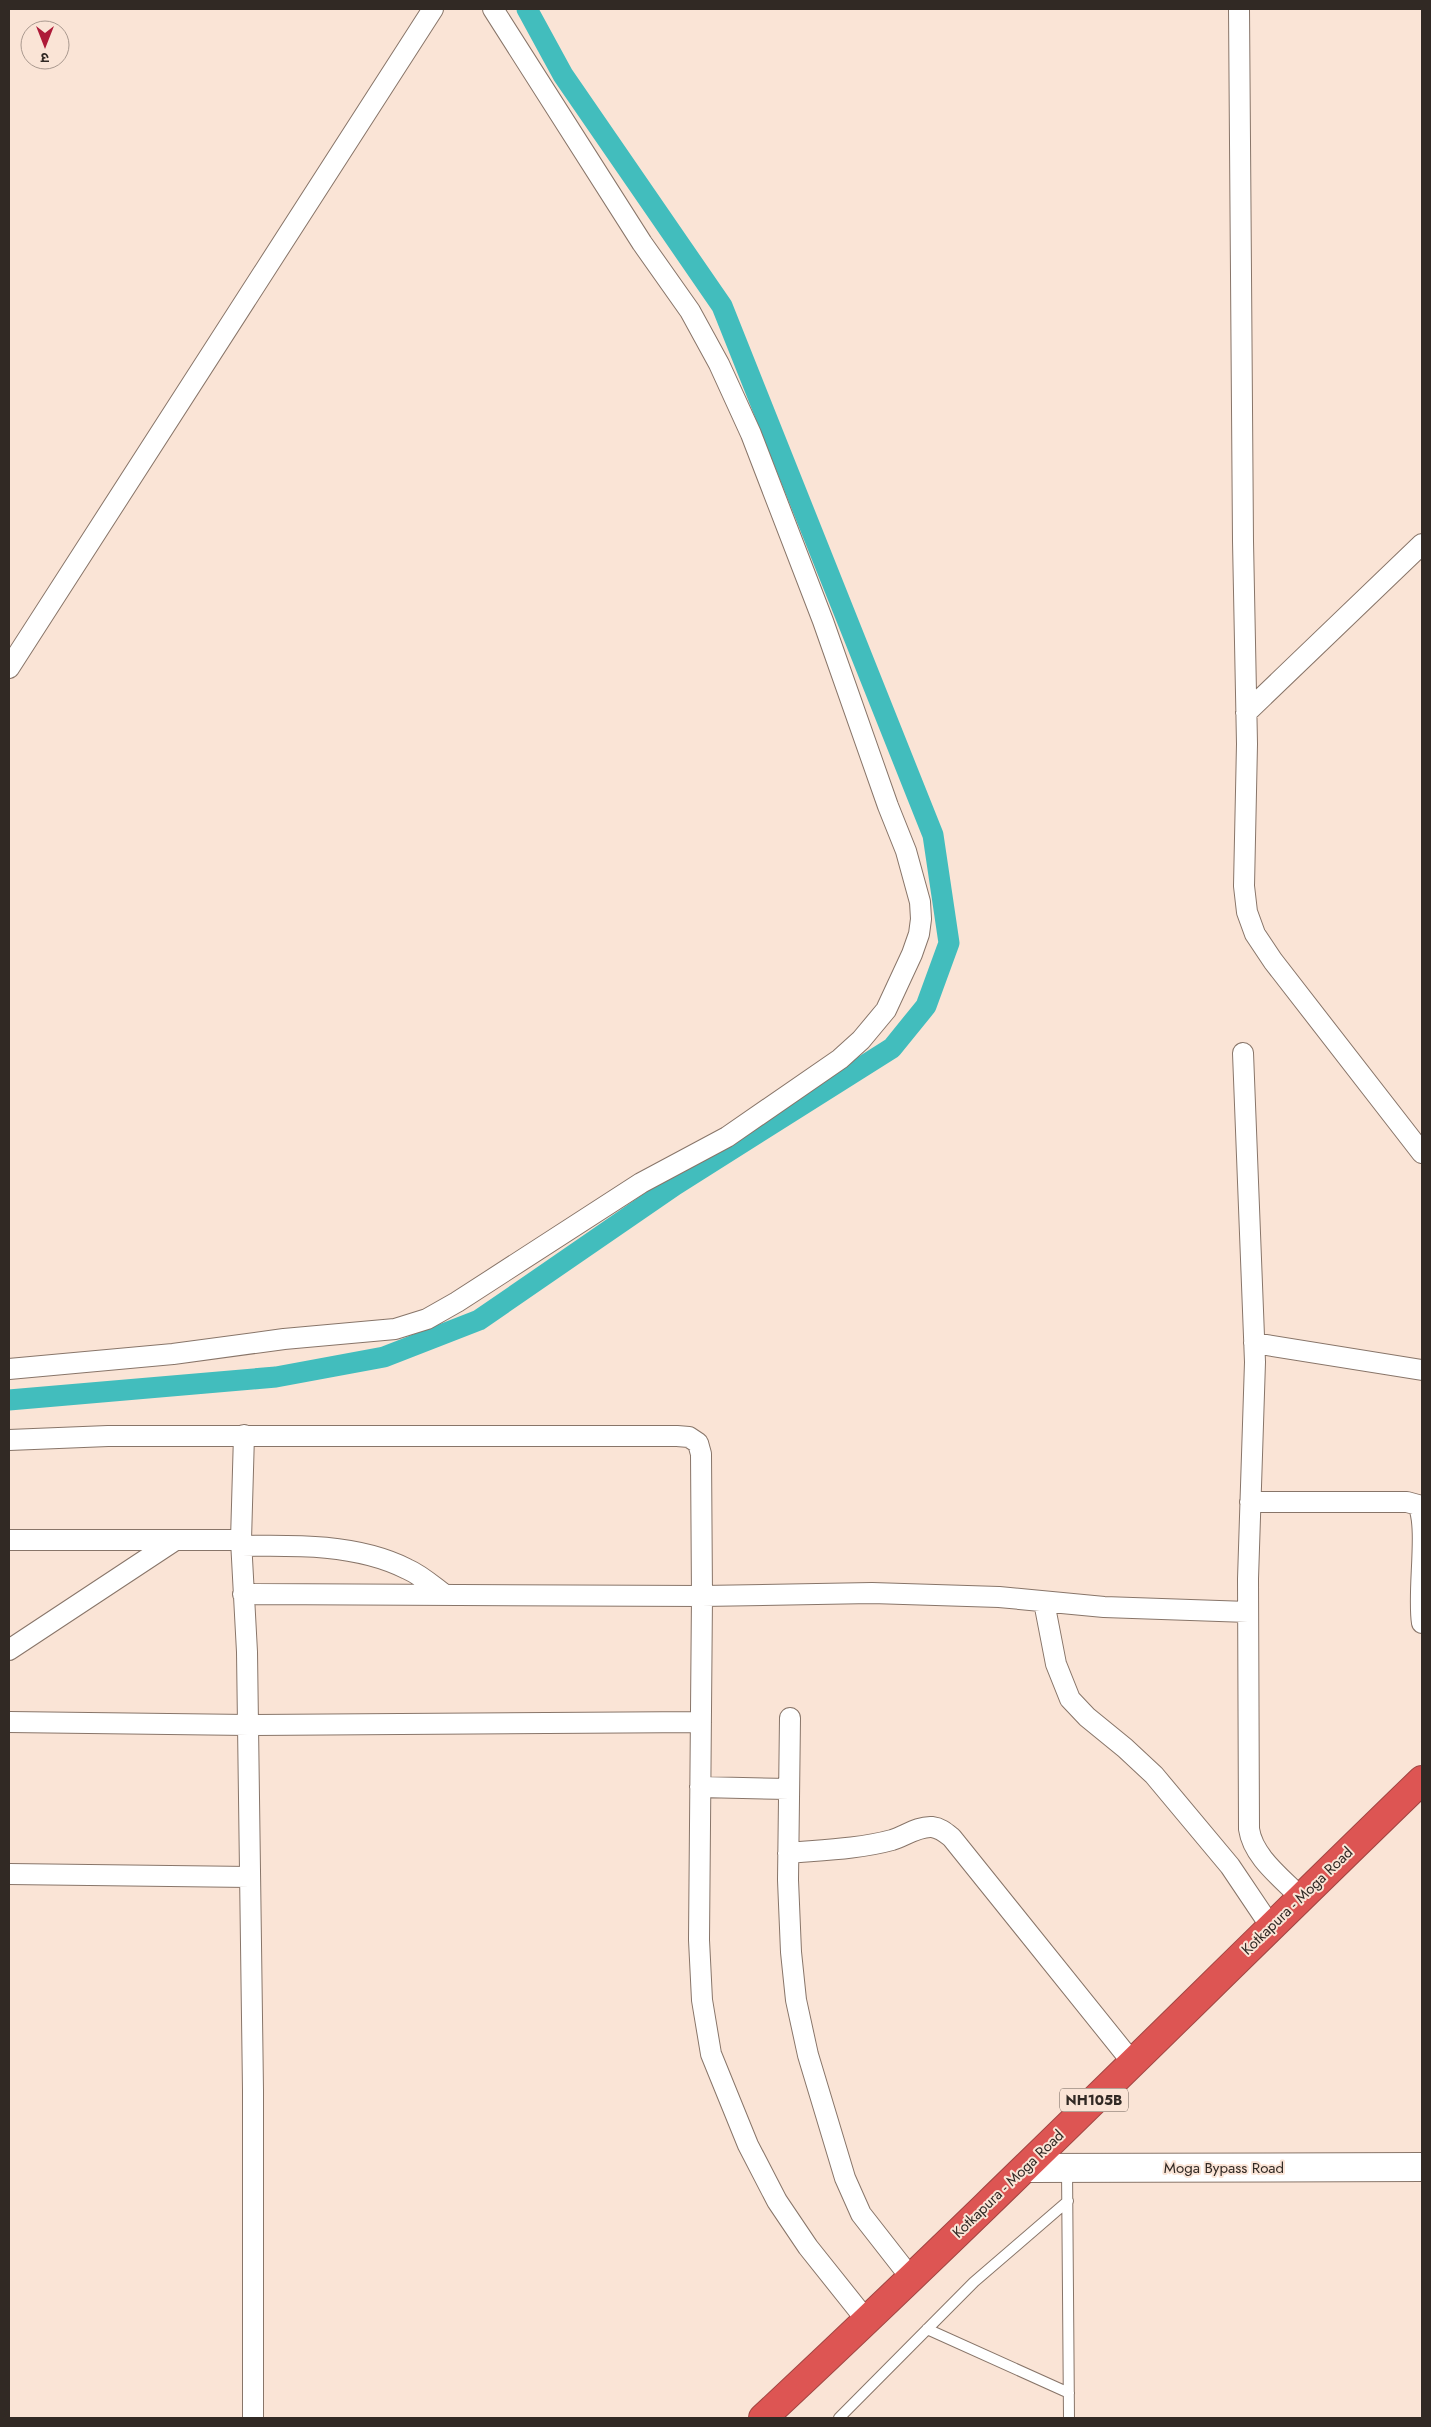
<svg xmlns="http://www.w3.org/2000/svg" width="1431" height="2427" font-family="Jost,'Noto Sans Devanagari',sans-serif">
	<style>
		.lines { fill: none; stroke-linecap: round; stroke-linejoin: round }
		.canal { stroke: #42bdbd; stroke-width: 21 }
		.lane-casing { stroke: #887569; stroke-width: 12 }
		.street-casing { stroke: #887569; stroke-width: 22 }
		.secondary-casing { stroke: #887569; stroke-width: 30 }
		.highway-casing { stroke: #a14643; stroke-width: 30 }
		.lane { stroke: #fff; stroke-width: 10 }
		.street { stroke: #fff; stroke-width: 20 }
		.secondary { stroke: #fff; stroke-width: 28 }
		.highway { stroke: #dd5553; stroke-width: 28 }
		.labels { text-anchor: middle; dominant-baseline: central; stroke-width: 4; stroke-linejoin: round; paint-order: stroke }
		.shield { fill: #fae4d6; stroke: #6d6159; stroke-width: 1 }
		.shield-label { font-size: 14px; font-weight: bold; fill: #312924 }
		.street-label { font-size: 15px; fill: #312924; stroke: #fae4d6 }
	</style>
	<rect width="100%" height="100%" fill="#fae4d6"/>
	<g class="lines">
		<path class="canal" d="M9,1400l267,-23 108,-20 95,-37 196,-135 217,-137 34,-42 23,-63 -16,-108 -211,-529 -159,-231 -36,-66"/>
		<defs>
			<path id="lane" d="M1067,2169l2,249
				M927,2329l142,64
				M839,2418l135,-136 94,-81"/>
			<path id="street" d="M1239,9l4,532 4,203 -3,142 3,26 8,22 18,27 149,192
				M9,668l424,-659
				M1246,713l176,-169
				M1243,1053l12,309 -7,217 1,250c4,28 33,49 52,69
				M1254,1343l168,27
				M9,1369l164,-15 111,-15 111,-10 32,-10 30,-17 184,-119 86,-46 113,-78 21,-19 25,-30 26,-56 7,-20 2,-15 -1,-17 -14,-51 -18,-45 -65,-185 -72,-187 -32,-70 -29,-53 -48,-68 -149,-234
				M244,1435l-3,105 6,112 6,438v328
				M9,1440l99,-4h569l12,1 9,6 3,11 1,142 -3,344 3,60 9,54 37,91 29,56 31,46 59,74
				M1250,1502h157l11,3c11,23 -1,87 4,118
				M9,1540h232
				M242,1546c53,-1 116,-2 165,23 14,6 26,17 38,26
				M243,1594l459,2 170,-3 127,4 105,10 144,5
				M1044,1602l12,62 14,35 17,18 38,31 29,27 76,91 41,61
				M9,1650l165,-109
				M790,1718l-2,162 3,72 5,48 12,55 37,123 16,36 50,64
				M9,1722l239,3 453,-3
				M700,1787l89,2
				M788,1853c34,-3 71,-4 104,-13 13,-4 26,-14 40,-13 9,1 14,6 20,11l180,224
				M9,1874l241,3"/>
			<path id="secondary" d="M1026,2168l396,-1"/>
			<path id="highway" d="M763,2418c224,-209 439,-425 659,-638"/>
		</defs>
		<use href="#lane" class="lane-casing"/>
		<use href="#street" class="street-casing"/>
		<use href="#secondary" class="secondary-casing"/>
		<use href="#highway" class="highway-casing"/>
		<use href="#lane" class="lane"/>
		<use href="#street" class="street"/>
		<use href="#secondary" class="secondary"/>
		<use href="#highway" class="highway"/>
	</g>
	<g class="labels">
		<rect class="shield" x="1060" y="2088.5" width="68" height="23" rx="4"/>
		<g class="shield-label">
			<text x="1094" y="2100">NH105B</text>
		</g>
		<g class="street-label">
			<text transform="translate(1297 1901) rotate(-44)">Kotkapura - Moga Road</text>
			<text x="1224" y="2168">Moga Bypass Road</text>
			<text transform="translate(1008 2184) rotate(-44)">Kotkapura - Moga Road</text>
		</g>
	</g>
	<rect width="1431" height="2427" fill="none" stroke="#312924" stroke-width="20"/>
	<g transform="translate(45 45) rotate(180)"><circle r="24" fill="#fae4d6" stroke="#aa998f"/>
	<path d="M0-4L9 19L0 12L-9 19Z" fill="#ae1a38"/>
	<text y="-8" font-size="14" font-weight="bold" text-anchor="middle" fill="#312924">उ</text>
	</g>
</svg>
